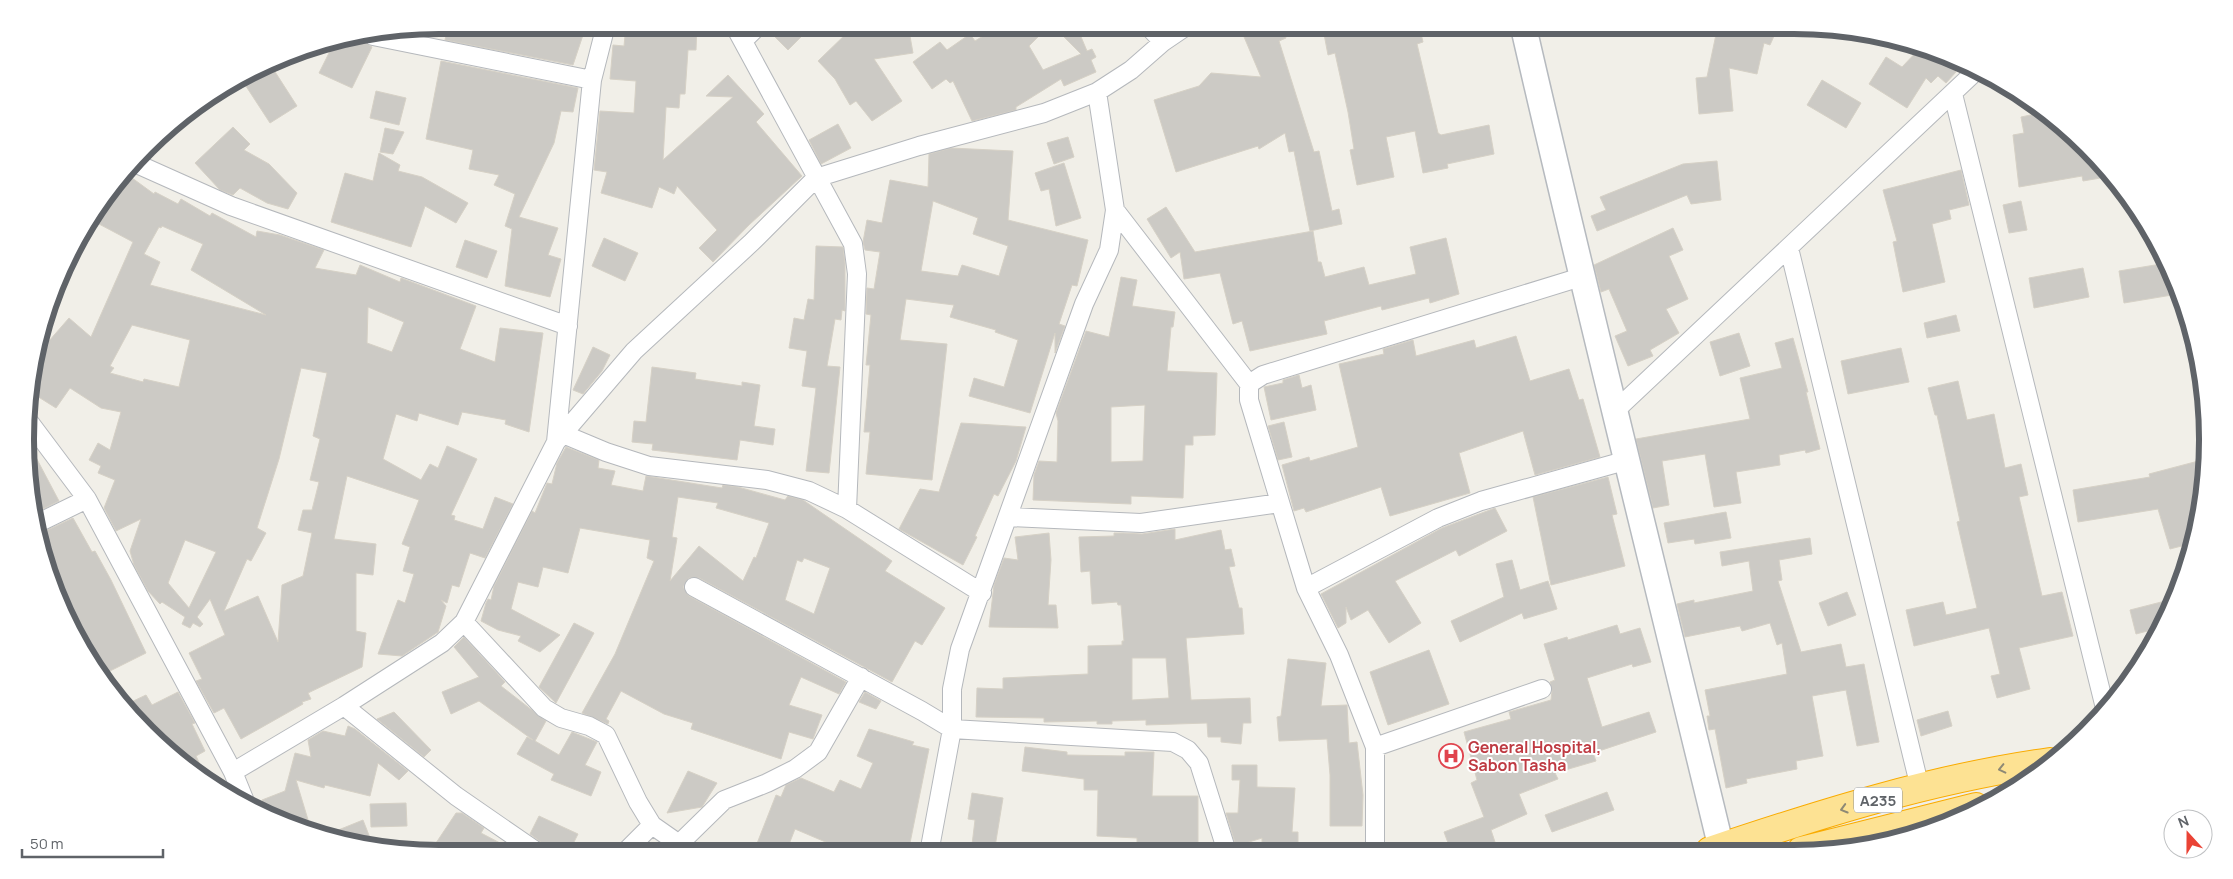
<svg xmlns="http://www.w3.org/2000/svg" width="2233" height="879" font-family="Manrope,sans-serif">
	<style>
		.building { fill: #cccac5; stroke: #d6d1c6; fill-rule: evenodd }
		.lines { fill: none; stroke-linecap: round; stroke-linejoin: round }
		.street-casing { stroke: #b5b8bc; stroke-width: 20 }
		.secondary-casing { stroke: #b6babf; stroke-width: 28 }
		.highway-casing { stroke: #f9ab00; stroke-width: 30 }
		.street { stroke: #fff; stroke-width: 18 }
		.secondary { stroke: #fff; stroke-width: 25 }
		.highway { stroke: #fde293; stroke-width: 28 }
		.oneway { stroke: #8e8975 }
		.labels { text-anchor: middle; dominant-baseline: central; stroke-width: 4; stroke-linejoin: round; paint-order: stroke }
		.shield { fill: #fff; stroke: #8f9295; stroke-width: 1 }
		.shield-label { font-size: 15px; font-weight: bold; fill: #5f6368 }
		.health-label { font-size: 16px; font-weight: bold; fill: #be3a42; stroke: #fff; text-anchor: start }
		.rim { fill: none; stroke: #5f6368; stroke-width: 6 }
	</style>
	<rect width="100%" height="100%" fill="#f1efe8"/>
	<path class="building" d="M448,25h101l34,10 -10,30 -128,-25z
		M626,25h71l-1,25h-8l-3,44h-5l-1,14 -13,-1 -3,53 70,-63 -27,-1 22,-21 36,39 -8,8 46,54 -53,49 -36,37 -14,-14 18,-18 -40,-44 -3,8 -15,-7 -7,21 -51,-15 6,-21 -13,-2 6,-59 34,2 2,-32 -26,-2 3,-34 11,1z
		M769,25h44l-25,25 -20,-20z
		M869,25h39l5,28 -39,6 28,42 -30,20 -16,-20 -6,4 -15,-26 -17,-18 31,-30 4,5z
		M1001,25h49l-21,21 14,24 38,-16 -29,-29h24l11,26 5,-2 4,8 -5,3 5,12 -32,14 -3,-7 -45,28v3l-44,11 -19,-40 -3,2 -4,-4 -14,10 -19,-27 27,-20 7,8 23,-16 5,7z
		M1239,25h42l5,13 -7,3 35,111 5,-1 13,60 7,-2 3,15 -32,7 -16,-80 -5,1 -4,-19 -26,16 -1,-3 -82,26 -22,-72 45,-14 12,-13 50,4z
		M1352,25h67l4,17 -6,2 21,89 3,2 48,-10 5,29 -47,10 1,4 -25,5 -8,-42 -29,6 8,40 -37,8 -7,-35 4,-1 -6,-37 -13,-59 -7,2 -4,-21 10,-2v-3z
		M1718,25h61l-9,20 -6,-2 -7,31 -28,-6 4,43 -34,3 -3,-36 11,-1z
		M359,38l13,9 -20,41 -33,-15 15,-30z
		M1922,46l30,12 -5,6 9,8 -10,11 -8,-7 -7,7 -5,-5 -19,30 -38,-24 17,-27 16,10z
		M441,61l137,27 -5,24 -12,-1 -7,32 -35,74 39,11 -10,27 13,4 -11,38 -45,-11 7,-57 -7,-3 10,-32 -21,-9 5,-10 -30,-6 4,-19 -47,-11z
		M270,64l27,42 -27,17 -30,-46z
		M1822,80l39,23 -15,25 -39,-23z
		M376,91l30,7 -7,27 -29,-7z
		M2045,112l22,16 45,48 -29,5 -1,-5 -63,11 -6,-52 11,-2 -3,-16z
		M838,124l13,24 -30,16 -12,-24z
		M233,127l17,17 -6,6 25,14 28,29 -9,16 -21,-6 -27,-15 -7,7 -13,-5 -25,-27z
		M385,128l19,4 -11,22 -13,-2z
		M1068,137l6,20 -20,7 -7,-21z
		M951,148l62,3 -5,69 80,20 -11,46 -5,-1 -13,39 6,2 -10,27v-20l-25,80 -61,-17 5,-18 30,9 14,-47 -23,-8 1,-2 -46,-13 4,-12 -48,-6 -6,41 47,4 -15,136 -66,-6 4,-42h-6l6,-67h-4l5,-50 -5,-1 1,-26 7,1 6,-37 -15,-2 -2,-8 4,-22 15,3 8,-43 38,7 1,-33zM933,201l45,17 -5,16 35,12 -9,30 -37,-11 -4,11 -37,-5z
		M379,153l21,12 -2,6 24,6 46,26 -12,20 -31,-17 -14,41 -80,-25 14,-49 28,8z
		M1717,161l4,39 -30,4 -4,-9 -90,36 -6,-15 15,-6 -6,-13 83,-33z
		M1064,163l17,55 -25,8 -7,-37 -8,2 -6,-18z
		M1961,170l8,35 -20,5 2,9 -19,5 13,58 -42,10 -10,-50 4,-1 -14,-51z
		M128,175l26,19 1,-2 23,12 3,-5 29,17 2,-3 44,24 1,-6 23,4 44,15 -9,18 41,7 4,-10 40,17 1,-4 75,28 -16,43 35,13 5,-34 43,5 -14,99 -24,-8 1,-4 -44,-8 -4,13 -39,-12 -2,8 -21,-7 -13,45 38,21 9,-16 8,4 9,-22 30,13 -26,56 4,1 -1,4 29,9 12,-32 18,7 -28,54 -15,-5 -11,34 -7,-2 -5,18 -6,-3 5,6 -8,26 -36,24 -24,-2 20,-54 7,3 9,-29 -11,-3 7,-24 -8,-3 17,-44 -72,-24 -13,63 42,5 -3,31 -17,-2v58l10,2 -4,34 -54,26 3,6 -9,3 1,2 -62,35 -17,-31 -10,5 -18,-32 6,-2 -13,-26 36,-18 -15,-36 -13,18 6,7 -3,3 -7,-4 -3,5 -8,-4 3,-7 -23,-15 -2,2 -12,-13 -14,-26 -4,-14 11,-32 -25,12 -12,-23 11,-28 -17,-7 3,-7 -12,-6 9,-17 12,7 11,-38 -20,-4 -31,-20 -14,20 -27,-17 6,-34 34,-39 22,19 42,-95 -34,-18zM162,226l41,18 -12,26 75,45 -116,-30 10,-23 -16,-8 15,-27 2,1zM368,307l36,15 -12,30 -25,-9zM132,325l58,15 -11,47 -35,-8 -1,3 -33,-9 4,-5 -4,-2zM301,368l26,5 -14,63 7,3 -10,41 9,2 -7,28h-9l-5,20 14,3 -9,43 -21,9 -4,57 -20,-46 -34,15 23,-52 4,2 15,-28 -9,-5 22,-69zM185,540l31,12 -27,56 -21,-25z
		M2021,201l6,29 -18,3 -6,-28z
		M1166,207l29,45 118,-21 5,31h3l4,15 39,-10 5,18 47,-11 -6,-27 36,-9 13,56 -29,9 -1,-5 -47,12 -1,-4 -57,15 3,13 -77,17 -8,-30 -9,3 -13,-51 -36,6 -4,-27 -9,6 -24,-39z
		M1673,228l10,22 -14,6 19,43 -22,10 13,24 -29,17 3,6 -25,10 -13,-30 12,-5 -18,-42 -8,3 -7,-27z
		M604,238l34,15 -13,28 -33,-15z
		M465,240l32,11 -10,27 -31,-11z
		M816,246l27,1 2,16v48l-3,-1 -1,10 -6,-1 -8,47 13,1 -11,106 -23,-2 10,-83 -14,-2 5,-35 -18,-3 5,-30 10,2 4,-21 6,1z
		M2167,263l5,32 -48,8 -5,-32z
		M2083,268l6,29 -55,11 -5,-30z
		M1121,277l16,3 -5,26 43,6 -2,15h-2l-4,44 50,2 -2,62 -22,1v9h-8l-2,53 -52,-2v8l-98,-4 1,-25 5,-14 18,1 1,-41 -2,-8 30,-82 23,6zM1145,405l-2,56 -32,1v-55z
		M1956,315l4,16 -33,7 -3,-15z
		M1739,333l11,33 -30,10 -10,-34z
		M1516,336l14,45 39,-12 10,31 4,-1 17,58 -65,18 -12,-44 -64,22 11,40 -80,23 -9,-29 -75,25 -2,-4 -10,3 -12,-46 27,-8 1,4 48,-14 -19,-83 45,-10 -1,-5 30,-9 3,16 58,-16 2,8z
		M1793,338l15,54h-2l14,57 -14,4 -1,-3 -26,5 1,10 -44,7 5,31 -27,4 -9,-53 -43,7 7,44 -16,3 -17,-69 114,-20 -10,-41 42,-10 -7,-25z
		M593,347l17,8 -8,16 -19,23 -10,-4z
		M1901,348l8,34 -61,12 -7,-33z
		M652,367l44,6 -1,6 47,7v-4l18,3 -6,41 21,3 -2,16 -33,-5 -3,20 -85,-10 1,-6 -21,-2 2,-21 12,1z
		M1299,375l3,13 9,-3 5,25 -45,10 -7,-33 19,-4v-3z
		M1958,381l9,39 27,-6 11,54 16,-4 7,31 -9,2 23,99 20,-4 11,44 -54,12 11,41 -33,9 -6,-22 9,-2 -11,-46 -75,18 -8,-36 37,-8 3,13 31,-7 -20,-86 3,-1 -23,-106h-2l-7,-27z
		M1284,422l8,35 -14,3 -10,-34z
		M961,423l65,4 -10,34 -18,35 -4,-2 -19,42 2,1 -14,28 -64,-36 21,-40 19,3z
		M566,447l33,13 -1,8 17,3 -4,14 32,6 3,-15 76,12 1,-3 15,2 47,13 3,-4 15,4 89,61 -7,10 60,37 -23,37 -7,-4 -23,41 -193,-104h-10l-6,9 6,9 157,86 -7,12 -38,-17 -12,28 33,10 -9,24 -24,-7 -8,27 -90,-30 2,-6 -29,-9 -43,-23 -15,28 3,2 -1,3 -26,-11 33,-59 39,-93 -7,-3 3,-18 -70,-12 -12,45 -25,-6 -5,20 -20,-5 -7,27 49,26 -20,17 -22,-11 3,-5 -23,-6 -17,-9 5,-18 2,-4 3,1 3,-14 38,-75 3,2 12,-30 5,1 5,-21zM678,497l40,6 -2,5 53,15 -13,35 -2,-1 -11,24 -44,-35 -29,35 7,-43 -5,-1zM804,558l26,10 -16,46 -29,-14 12,-40 5,2z
		M31,448l28,53 -26,13z
		M2206,459l-2,34 -11,50 -23,6 -12,-40 -80,13 -5,-32 77,-13 -1,-3z
		M1608,477l9,37 -5,1 13,51 -74,19 -18,-88z
		M1495,508l12,23 -48,25 -3,-6 -61,31 26,42 -32,20 -21,-33 -17,10 -5,-13v16l-8,5 -17,-34 121,-66z
		M1726,512l5,26 -36,6 -1,-5 -26,4 -4,-20z
		M73,518l19,34 3,-1 16,29 35,73 -46,23 -12,-20 -14,-32 -3,1 -14,-27 -20,-63z
		M1175,529v11l46,-10 4,20 6,-1 4,17 -6,1 10,41h3l2,26 -58,4 5,62 59,-2 1,25h-8l-2,21 -20,-2v-5h-13l-1,-14 -61,2v-5l-34,1v3h-15v-3l-53,1v-4l-68,-1 1,-29 26,1v-11l85,-4v-28l34,-1v-4h2l-3,-36h-3l-1,-3 -25,2 -2,-33 -9,1 -2,-35 35,-1v-3h9l19,1zM1132,658h34l3,40 -37,2z
		M1049,533l2,27 -3,45h8l2,23 -69,-1 5,-42 10,-27 14,2 -3,-23z
		M1810,538l2,16 -33,6 3,20 -4,1 23,71 40,-8 5,23 18,-3 15,78 -22,4 -11,-56 -34,6 11,60 -27,5 1,8 -51,10 1,4 -21,5 -11,-59 -6,1 -2,-14h3l-5,-26 82,-16 -5,-31 -5,2 -7,-22 -28,8 -2,-5 -55,11 -8,-33 17,-4v3l59,-12 -4,-30 -27,5 -2,-14z
		M1512,560l8,30 28,-9 9,28 -33,10 -2,-6 -62,29 -9,-21 53,-24 -8,-33z
		M1847,592l9,23 -28,11 -9,-23z
		M2173,599l-14,29 -23,6 -6,-24z
		M574,623l20,10 -38,70 -17,-16z
		M1617,625l3,9 20,-6 11,34 -18,5 -1,-3 -45,14 15,49 47,-15 7,20 -63,21 3,8 -41,12 3,6 -39,15 8,20 -36,16 4,12 -24,9h-20l-7,-19 40,-15 -13,-34 6,-3 -13,-48 47,-13 -2,-7 42,-12 1,-9 -2,-9 5,-2 -11,-36 23,-7 1,3z
		M464,637l41,45 -4,4 45,35 -11,20 24,14 13,-23 25,10 -12,23 16,7 -10,24 -40,-16 3,-6 -37,-20 10,-17 6,3 -54,-39 -28,13 -9,-22 37,-15 -25,-30z
		M1429,650l20,54 -61,21 -18,-53z
		M1288,659l38,4 -5,43 26,-1 2,38 8,-1 6,53 -1,31h-32v-51l-3,-36 -48,2 -2,-24 4,-1z
		M178,692l17,31 -3,1 13,27 -9,5 11,23 -20,-11 -60,-64 19,-9 6,10z
		M865,692l16,9 -5,8 -17,-7z
		M1948,711l4,15 -31,10 -4,-16z
		M394,712l37,38 -7,7 -47,-38z
		M348,726l7,3 53,42 -9,9 -21,-17 -8,33 -45,-11 -1,3 -28,-8 16,53 -46,-23 -4,-10 23,-9 10,-38 16,4 -3,-17 15,-9 22,5z
		M869,729l45,13 -2,3 17,4 -21,104h-68l2,-4 -47,-20 -9,23 -15,-6 -2,5 -13,-5 20,-51 5,2 5,-12 15,-7 33,14 6,-12 21,9 12,-26 -16,-7z
		M1025,747l42,5v3l58,1v-4h29l-2,44h46v56l-61,-1v-13l-40,-2 1,-46h-14v-11l-62,-8z
		M1232,765h25v22l38,1 -3,44h6v20h-36v-14l-26,8 -10,-33h12l2,-33h-8z
		M688,771l29,12 -15,24 -35,6z
		M1607,792l7,18 -62,22 -7,-17z
		M972,793l31,5 -9,55h-23l4,-33 -7,-1z
		M406,803l1,23 -36,1 -1,-23z
		M456,813h6l22,15 -3,5 40,21 -91,-2z
		M539,816l39,18 -10,20h-18l-4,-8 -16,-12z
		M363,820l9,23 -46,-8z"/>
	<g class="lines">
		<defs>
			<path id="street" d="M734,25l119,219 4,30 -10,235
				M1147,25l16,17
				M373,36l219,44
				M743,41l16,-16
				M1953,94l152,614
				M137,164l94,42 337,120
				M1115,210l134,174v16l57,188 33,67 36,92v105
				M1789,248l131,540
				M1249,384l14,-9 318,-98
				M1616,410l361,-340
				M30,423l57,76 146,273 11,27
				M563,434l43,18 43,14 118,14 42,11 38,18 135,84
				M556,442l36,-362 14,-55
				M1009,517l132,6 139,-20
				M34,525l53,-26
				M694,587l228,124 30,18 221,13 15,8 11,13 28,89
				M1306,588l132,-70 43,-17 147,-41
				M464,622l80,86 17,10 28,8 17,9 32,67 14,23 40,28
				M344,706l112,90 84,58
				M1375,747l167,-58
				M233,772l111,-66 98,-63 22,-21 92,-180 78,-91 118,-109 64,-64 103,-32 125,-33 53,-21 34,-22 32,-28 25,-17
				M679,844l45,-44 43,-17 28,-14 23,-17 43,-75
				M929,853l23,-124v-40l8,-40 124,-345 25,-54 6,-40 -18,-118
				M623,854l29,-29"/>
			<path id="secondary" d="M1523,25c63,275 132,548 198,822"/>
			<path id="highway" d="M1710,851c110,-37 224,-73 340,-89
				M1801,851l175,-44"/>
		</defs>
		<use href="#street" class="street-casing"/>
		<use href="#secondary" class="secondary-casing"/>
		<use href="#highway" class="highway-casing"/>
		<use href="#street" class="street"/>
		<use href="#secondary" class="secondary"/>
		<use href="#highway" class="highway"/>
	</g>
	<defs><path id="oneway-chevron" d="M-2-3.5L2.5 0L-2 3.5" fill="none" stroke-width="1.6" stroke-linecap="round" stroke-linejoin="round" transform="scale(1.25)"/></defs>
	<g class="oneway">
		<use href="#oneway-chevron" transform="translate(2002 769) rotate(167)"/>
		<use href="#oneway-chevron" transform="translate(1844 809) rotate(164)"/>
	</g>
	<defs>
		<symbol id="hospital-ring" viewBox="-11 -11 22 22"><circle r="9.5" fill="#fff" stroke="#e0444e" stroke-width="1.5"/><path d="M-5-5h3v3.5h4V-5h3V5h-3V1.5h-4V5h-3Z" fill="#e0444e"/></symbol>
	</defs>
	<g fill-rule="evenodd">
		<use href="#hospital-ring" x="1437" y="742" width="28" height="28"/>
	</g>
	<g class="labels">
		<rect class="shield" x="1854" y="787.5" width="48" height="25" rx="4"/>
		<g class="shield-label">
			<text x="1878" y="800">A235</text>
		</g>
		<g class="health-label">
			<text x="1468" y="747">General Hospital,<tspan x="1468" dy="18">Sabon Tasha</tspan></text>
		</g>
	</g>
	<path d="M0 0H2233V879H0ZM439 34H1794A405 405 0 0 1 2199 439V440A405 405 0 0 1 1794 845H439A405 405 0 0 1 34 440V439A405 405 0 0 1 439 34Z" fill="#fff" fill-rule="evenodd"/>
	<path class="rim" d="M439 34H1794A405 405 0 0 1 2199 439V440A405 405 0 0 1 1794 845H439A405 405 0 0 1 34 440V439A405 405 0 0 1 439 34Z"/>
	<g transform="translate(2188 834) rotate(339)"><circle r="24" fill="#ffffff" stroke="#bfc1c3"/>
	<path d="M0-4L9 19L0 12L-9 19Z" fill="#ea4335"/>
	<text y="-8" font-size="14" font-weight="bold" text-anchor="middle" fill="#5f6368">N</text>
	</g>
	<path d="M22 849v8h141v-8" fill="none" stroke="#5f6368" stroke-width="2.5"/>
	<text x="30" y="849" font-size="15" fill="#5f6368" stroke="#ffffff" stroke-width="4" paint-order="stroke">50 m</text>
</svg>
